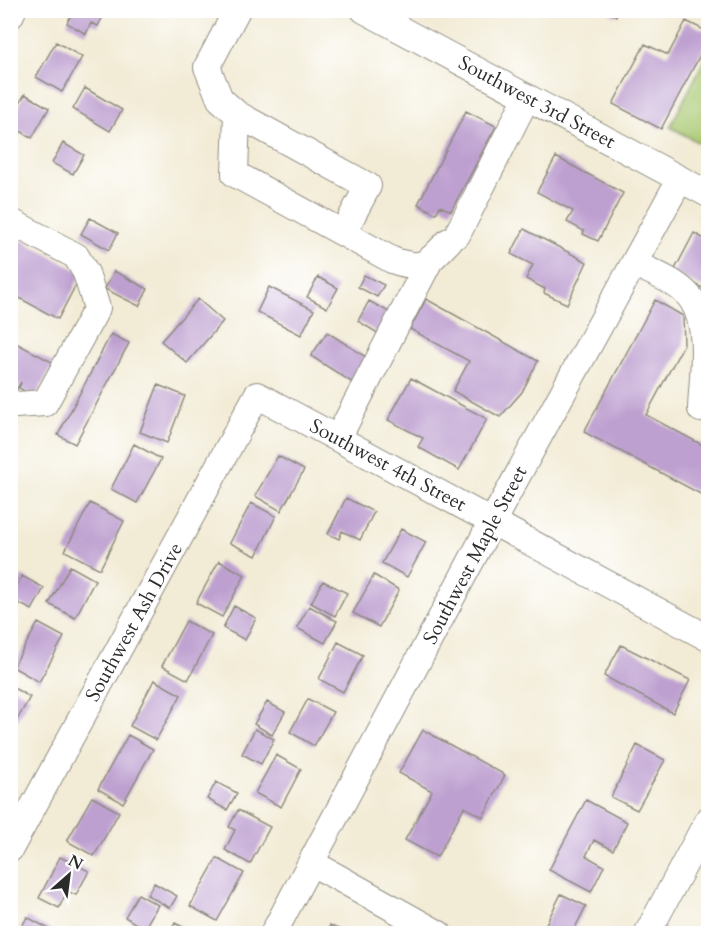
<svg xmlns="http://www.w3.org/2000/svg" width="719" height="944" font-family="Cardo,serif">
	<style>
		.green { fill: #a8c76f; stroke: #6a794d; stroke-width: 1.5 }
		.building { fill: #bea0d0 }
		.lines { fill: none; stroke-linecap: round; stroke-linejoin: round }
		.minor-casing { stroke: #8e8b80; stroke-width: 28 }
		.minor { stroke: #fff; stroke-width: 26 }
		.labels { text-anchor: middle; dominant-baseline: central; stroke-width: 5; stroke-linejoin: round; paint-order: stroke }
		.street-label { font-size: 20px; fill: #2b2b2b; stroke: #fff }
	</style>
	<rect width="100%" height="100%" fill="#fff"/>
	<filter id="ink" filterUnits="userSpaceOnUse"><feTurbulence type="fractalNoise" baseFrequency=".0167" numOctaves="2"/><feDisplacementMap in="SourceGraphic" scale="12" xChannelSelector="R" yChannelSelector="G"/><feConvolveMatrix kernelMatrix="1 2 1 2 8 2 1 2 1" color-interpolation-filters="sRGB"/></filter>
	<filter id="wash" filterUnits="userSpaceOnUse"><feTurbulence type="fractalNoise" baseFrequency=".008" numOctaves="4" result="noise"/><feDisplacementMap in="SourceGraphic" scale="24" xChannelSelector="R" yChannelSelector="G"/><feGaussianBlur stdDeviation="1.35" result="paint"/><feColorMatrix in="noise" values="0 0 0 0 0 0 0 0 0 0 0 0 0 0 0 0 0 1.4 0 .05"/><feComposite in="paint" operator="in"/></filter>
	<g filter="url(#wash)">
		<rect width="100%" height="100%" fill="#f2ebd5"/>
		<path class="green" d="M708,52v96l-38,-21z"/>
		<g id="blocks">
			<path class="building" d="M74,10h32l-8,16 -7,-3 -5,11 -19,-11z
				M605,10h14l-3,6z
				M686,21l22,11v8l-47,89 -48,-25 32,-60 23,11z
				M56,42l26,15 -20,35 -26,-15z
				M85,88l37,22 -12,21 -37,-22z
				M25,94l24,14 -17,30 -22,-13v-6z
				M466,111l30,15 -45,85 -11,-5 -4,8 -18,-10z
				M63,143l21,12 -11,19 -21,-11z
				M556,157l67,36 -25,48 -15,-7 1,-3 -17,-9 6,-11 -36,-19z
				M90,218l28,15 -9,17 -28,-16z
				M524,229l63,33 -20,42 -23,-11 1,-4 -19,-10 7,-14 -22,-11z
				M694,233l14,8v53l-3,-5 -32,-16z
				M10,234l72,39 -24,46 -48,-26z
				M114,271l34,18 -9,17 -34,-17z
				M364,275l20,10 -7,12 -19,-10z
				M318,277l20,11 -11,20 -20,-11z
				M269,287l45,23 -13,25 -44,-23z
				M198,299l25,22 -36,42 -26,-22z
				M426,299l112,62 -16,31 -22,25 -47,-26 16,-30 -59,-32z
				M655,300l28,16 1,28 -38,71 62,33v50l-124,-66z
				M369,301l22,12 -12,21 -21,-13z
				M327,332l42,27 -16,24 -42,-27z
				M111,334l18,9 -54,101 -17,-9z
				M10,340l44,23 -19,34 -16,-9 2,-6 -11,19z
				M411,378l76,41 -28,51 -41,-23 5,-9 -35,-18z
				M158,385l27,11 -18,47 -27,-11z
				M134,444l27,15 -24,44 -26,-14z
				M278,456l26,14 -23,41 -26,-15z
				M346,498l28,14 -14,28 -18,-9 -3,8 -11,-5z
				M90,503l34,18 -24,48 -35,-18z
				M251,503l25,13 -20,40 -26,-13z
				M401,529l25,13 -19,35 -25,-14z
				M219,561l26,14 -23,42 -26,-14z
				M70,566l25,14 -20,38 -26,-14z
				M374,575l25,15 -20,37 -26,-14z
				M22,576l22,12 -12,22 -22,-11z
				M323,581l24,12 -12,23 -24,-13z
				M234,606l22,12 -11,22 -22,-12z
				M309,606l28,15 -12,22 -28,-15z
				M186,621l26,14 -24,45 -26,-14z
				M38,623l26,14 -25,45 -26,-15z
				M338,642l25,13 -20,37 -24,-13z
				M621,645l69,35 -17,33 -69,-37z
				M154,680l27,15 -25,45 -26,-14z
				M10,686l20,11 -20,35z
				M308,699l25,13 -19,34 -24,-14z
				M267,702l18,10 -13,23 -18,-11z
				M255,729l19,10 -13,25 -19,-10z
				M423,730l82,45 -22,42 -19,-10 -27,50 -32,-17 27,-49 -33,-18z
				M128,735l25,14 -30,54 -25,-14z
				M637,745l28,15 -28,50 -26,-13z
				M276,755l25,14 -20,38 -26,-14z
				M216,782l21,11 -10,17 -20,-11z
				M92,797l27,15 -25,44 -27,-15z
				M586,800l41,22 -14,28 -19,-10 -8,16 18,10 -13,26 -42,-22z
				M238,810l32,17 -20,37 -25,-14 10,-20 -6,-3z
				M60,857l29,14 -13,24 -9,-4 -8,17 -20,-10z
				M217,858l27,15 -27,48 -27,-15z
				M154,883l23,13 -7,12 -23,-13z
				M138,894l20,11 -14,24 -19,-12z
				M561,894l25,12 -14,28h-31z
				M27,917l26,14 -1,3h-34z
				M175,923l20,11h-26z
				M330,925l16,9h-20z"/>
		</g>
	</g>
	<g filter="url(#ink)">
		<use href="#blocks" fill-opacity="0" stroke="#8e8b80" stroke-width="1.5"/>
		<g class="lines">
			<defs>
				<path id="minor" d="M237,10l-30,57 13,32 17,15 -2,60 157,86c33,12 36,2 57,-19
					M364,10l344,184
					M10,16l3,-6
					M237,114l131,72 -25,47
					M10,221l66,35 10,17 11,35 -52,95 -29,2 -6,-3
					M457,235l70,-138
					M634,263c18,10 46,19 58,37 19,29 10,76 9,109
					M338,438l91,-176
					M10,849l247,-454 451,243
					M312,863l127,71
					M273,934l213,-401 194,-354
					M647,934l61,-114"/>
			</defs>
			<use href="#minor" class="minor-casing"/>
			<use href="#minor" class="minor"/>
		</g>
	</g>
	<g class="labels">
		<g class="street-label">
			<text transform="translate(537 102) rotate(28)">Southwest 3rd Street</text>
			<text transform="translate(388 465) rotate(28)">Southwest 4th Street</text>
			<text transform="translate(475 555) rotate(-62)">Southwest Maple Street</text>
			<text transform="translate(134 622) rotate(-61)">Southwest Ash Drive</text>
		</g>
	</g>
	<rect width="719" height="944" fill="none" stroke="#fff" stroke-width="36"/>
	<g transform="translate(69 875) rotate(28)" stroke="#ffffff" stroke-width="4.5" paint-order="stroke">
	<path d="M0-4.5L10 22L0 15L-10 22Z" fill="#2b2b2b"/>
	<text y="-9" font-size="16" font-weight="bold" text-anchor="middle" fill="#2b2b2b">N</text>
	</g>
</svg>
